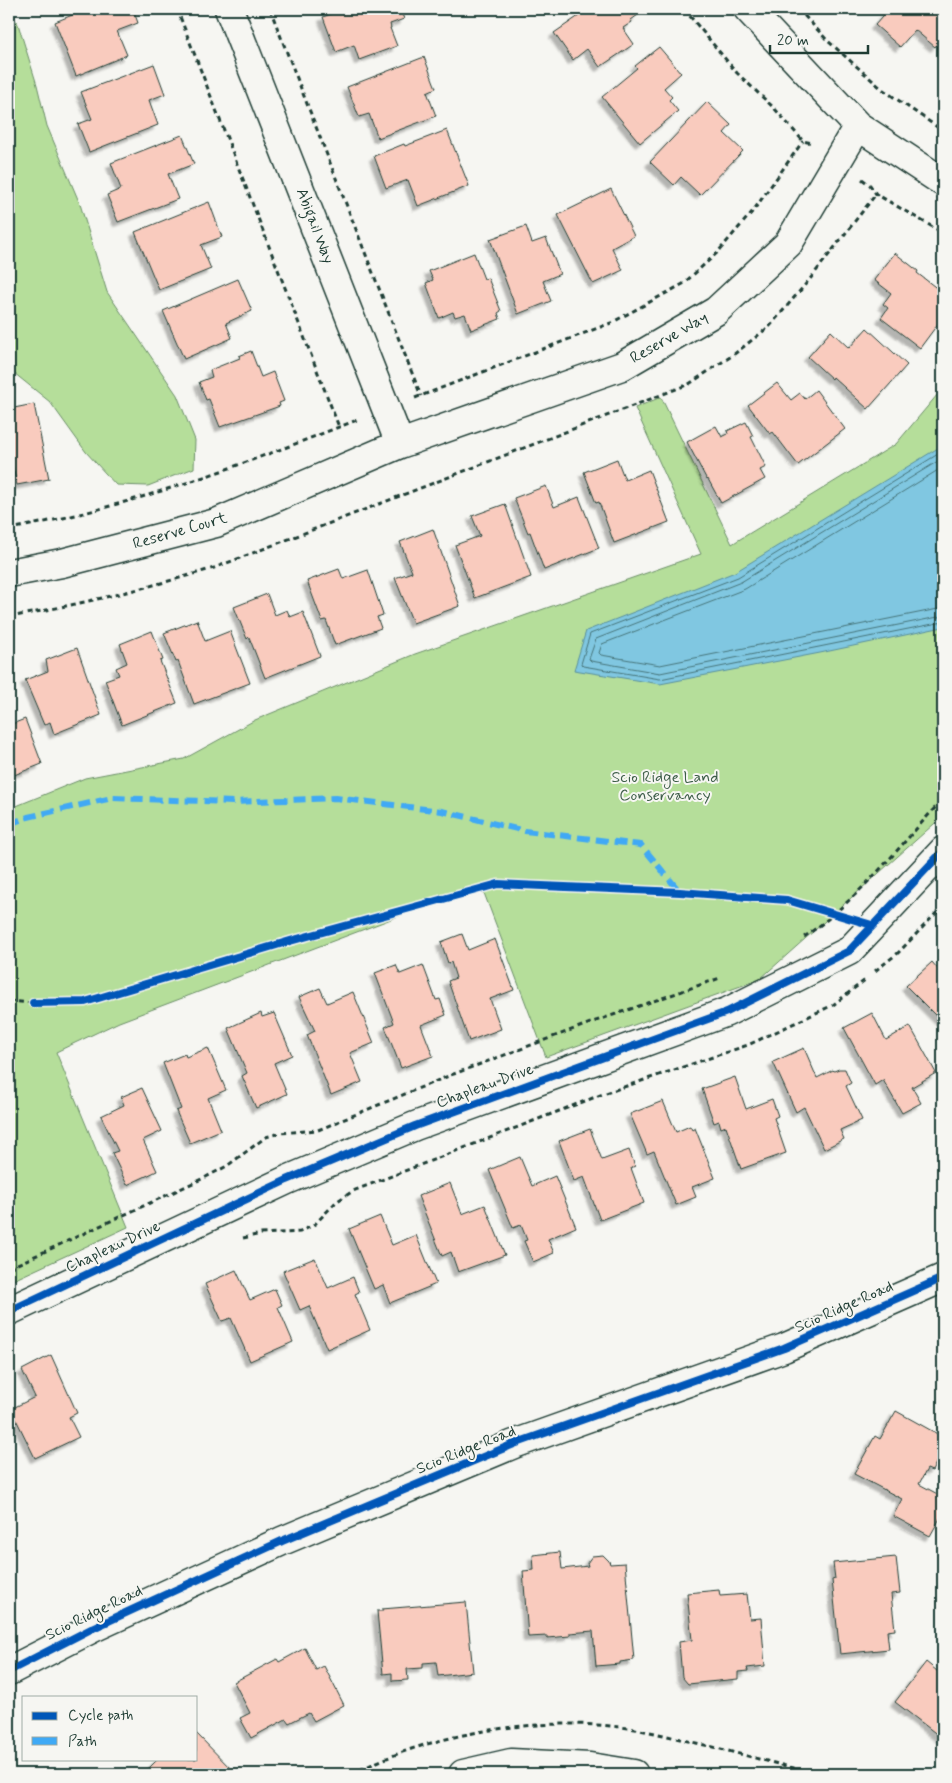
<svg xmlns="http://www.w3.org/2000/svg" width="952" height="1783" font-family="Mynerve,sans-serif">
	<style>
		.green { fill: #b5de9a; stroke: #6a8e67 }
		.water { fill: #80c7e1; stroke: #59909c }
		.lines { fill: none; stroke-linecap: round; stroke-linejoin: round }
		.shore { stroke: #467479; stroke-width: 1 }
		.building { fill: #f9cbbe; stroke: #1f3d34; filter: url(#shadow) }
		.street-casing { stroke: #1f3d34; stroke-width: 31 }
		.secondary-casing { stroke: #1f3d34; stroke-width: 31 }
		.path { stroke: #1f3d34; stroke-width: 3; stroke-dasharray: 5 4; stroke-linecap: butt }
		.street { stroke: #f6f6f2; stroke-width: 28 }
		.secondary { stroke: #f6f6f2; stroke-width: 28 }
		.quiet { stroke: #3fa9f5; stroke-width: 6; stroke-dasharray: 12 6; stroke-linecap: butt }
		.cycleway-casing { stroke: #f6f6f2; stroke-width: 11 }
		.cycleway { stroke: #0057b8; stroke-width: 8 }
		.labels { text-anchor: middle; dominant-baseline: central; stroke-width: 4; stroke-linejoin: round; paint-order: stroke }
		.street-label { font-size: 16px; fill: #1f3d34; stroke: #f6f6f2 }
		.park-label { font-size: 16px; fill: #3d5d48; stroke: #f6f6f2 }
	</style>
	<defs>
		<filter id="shadow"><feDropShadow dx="-4.5" dy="4.5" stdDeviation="1" flood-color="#0004"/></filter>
	</defs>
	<rect width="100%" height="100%" fill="#f6f6f2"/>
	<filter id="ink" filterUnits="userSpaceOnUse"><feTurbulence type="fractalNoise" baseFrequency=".02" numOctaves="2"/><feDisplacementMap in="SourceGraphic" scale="10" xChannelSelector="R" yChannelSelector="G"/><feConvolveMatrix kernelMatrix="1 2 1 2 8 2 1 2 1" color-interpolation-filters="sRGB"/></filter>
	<g filter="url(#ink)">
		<path class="green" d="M9,11l9,13 19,61 10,41 33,78 27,88 70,103 18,45 -1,28 -46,18 -32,-1 -30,-33 -36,-50 -41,-33z
			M943,388v428l-183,163 -214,78 -65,-172 -362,137 -63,30 72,175 -119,55v-473l76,-31 99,-19 71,-39 160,-66 286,-100 -66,-146 26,-11 71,147 164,-100z"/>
		<path class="water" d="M943,445v182l-123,26 -160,31 -86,-14 12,-39 149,-59z"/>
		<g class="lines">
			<path class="shore" d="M943,451l-205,126 -148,57 -9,30 2,2 77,13 283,-57
				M943,458l-202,124 -145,57 -7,20 2,2 69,12 283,-57
				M943,467l-198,122 -143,55 -3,9 2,2 59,10 283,-57"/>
		</g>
		<path class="building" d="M87,9h46l5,14 -21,8 10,24 -51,21 -21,-54z
			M343,9h57l4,10 -14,5 1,4h-1l7,18 -38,14 -5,-15 -18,7 -13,-35z
			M589,9h44l5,6 -7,5 1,2 -9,6 11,16 -34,23 -13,-18 -14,11 -19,-27z
			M889,9h54v28l-8,10 -20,-17 -15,17 -25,-22z
			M659,47l22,26 -17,15 8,9 -3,3 9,11 -38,32 -38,-46 35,-29 -2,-2z
			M424,57l12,31 -9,4 9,24 -58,22 -9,-24 -10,3 -12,-30z
			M154,64l11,30 -16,6 9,25 -69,27 -11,-28 14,-5 -11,-27z
			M707,102l24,23 -7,8 19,18 -43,44 -19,-18 -7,8 -24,-23z
			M447,130l22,56 -51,20 -10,-26 -22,8 -12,-32 30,-12 1,2z
			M182,135l12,29 -26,10 10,25 -60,23 -11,-27 14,-6 -10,-26z
			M611,189l23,47 -22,12 11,22 -30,14 -35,-69z
			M209,202l13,35 -21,8 10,24 -52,21 -24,-58z
			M526,226l6,17 14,-5 14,36 -17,7 8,20 -33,13 -28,-75z
			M474,253l10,26 4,-1 13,33 -3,2 2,6 -29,11 -6,-16 -10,3 -2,-5 -14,6 -13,-35 7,-3 -4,-9z
			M895,253l23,18 -1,2 26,20v24l-23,31 -39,-30 7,-10 -5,-4 8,-11 -17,-13z
			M238,279l14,32 -26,12 6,15 -48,21 -21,-48z
			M867,328l40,37 -39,44 -35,-32 -1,2 -24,-22 23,-26 18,17z
			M251,351l10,26 12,-5 11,29 -5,2 1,3 -60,21 -11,-28 -3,1 -7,-18 13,-5 -2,-7 30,-12 -1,-2z
			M777,383l14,17 9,-7 5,6 11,-9 29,39 -47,36 -25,-33 -3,2 -22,-29z
			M34,404l15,75 -32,6 -4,-18 -4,1v-59z
			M746,422l7,14 -2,1 15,30 -6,3 5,9 -44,24 -13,-24 -1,1 -20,-38 29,-16 6,11 6,-3 -1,-3z
			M617,459l8,21 24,-10 20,52 -55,21 -15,-41 -3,1 -12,-31z
			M546,486l8,21 25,-10 20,51 -55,22 -14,-38 -2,1 -14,-35z
			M505,504l26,73 -56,21 -20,-53 25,-9 -8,-20z
			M433,529l27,77 -47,17 -18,-45 17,-6 -12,-30z
			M339,569l4,10 25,-9 15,45 -6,2 4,11 -46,17 -9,-25 -4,1 -15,-40z
			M267,594l8,21 12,-5 3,7 13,-5 17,44 -55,22 -16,-41 -2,2 -13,-32z
			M197,620l8,21 25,-10 20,52 -56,21 -16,-43 -2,1 -12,-29z
			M152,631l11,29 -3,1 17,42 -55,22 -17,-45 14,-5 -3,-7 11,-5 -7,-19z
			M77,648l24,67 -47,19 -4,-12 -6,3 -19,-45 23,-9 -2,-11z
			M9,717l3,7 13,-5 17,45 -33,13z
			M462,934l6,16 27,-11 19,51 -24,9 11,30 -32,12 -21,-60 8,-3 -5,-16 -3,1 -7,-21z
			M932,962l11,13v48l-37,-37z
			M396,965l4,9 23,-9 13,35 4,-1 6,16 -25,10 12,31 -32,12 -16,-41 9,-4 -19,-50z
			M320,988l7,15 26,-11 21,51 -24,10 12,29 -31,13 -24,-60 8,-4 -16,-34z
			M261,1013l1,4 12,-4 18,42 -18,8 13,31 -31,14 -14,-32 5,-3 -19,-45z
			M872,1013l14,27 24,-14 26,47 -24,14 9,16 -19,10 -19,-33 -8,5 -31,-57z
			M208,1048l18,42 -18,8 13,32 -31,13 -14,-32 5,-2 -18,-46 22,-9 1,3z
			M804,1048l13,30 16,-8 1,1 5,-2h6l6,14 -5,3 16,34 -22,10 4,9 -20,10 -20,-42 -8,5 -23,-50z
			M735,1077l11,32 26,-10 6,17 -4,2 12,35 -45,16 -15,-43 -5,2 -2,-7 -5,2 -12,-34z
			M142,1088l20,43 -19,9 14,31 -30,14 -15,-32 6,-2 -17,-35 23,-11 -3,-8z
			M663,1101l13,31 14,-6 2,4 3,-2 20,50 -23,9 4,10 -20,8 -22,-54 -7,3 -17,-40z
			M590,1129l12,31 27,-10 6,16 -4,2 13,35 -44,17 -16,-43 -10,4 -15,-40z
			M520,1157l12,29 23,-10 21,51 -28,12 6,14 -21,9 -9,-21 3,-1 -6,-15 -8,3 -24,-58z
			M450,1183l12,31 23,-9 20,50 -47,17 -7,-20 -9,4 -24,-60z
			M380,1216l12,29 24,-10 20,49 -46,19 -7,-18 -9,4 -25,-60z
			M315,1258l13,30 25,-11 6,15 -4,2 15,36 -43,19 -18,-43 -9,4 -17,-39z
			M236,1270l14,30 25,-11 7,16 -4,2 15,35 -43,19 -19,-43 -9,3 -17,-37z
			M51,1355l26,58 -8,4 10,20 -44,21 -24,-49 24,-12 -13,-27z
			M896,1411l47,26v3l-7,14 3,3 -7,14 -5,-2 -8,15 24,13v16l-13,23 -37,-20 9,-17 -48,-25 21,-38 5,3z
			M560,1552l2,17 26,-3 -1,-3 5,-7 11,-1 6,6 1,3 15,-1 9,97 -14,2v2l-24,2 -3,-35 -23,2v3l-23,2v-2l-19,1 -5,-66 11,-1 -1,-15z
			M896,1557l4,36 -9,1 4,36 -8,1 2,18 -49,5 -8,-74 3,-1 -2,-16z
			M719,1590l1,6 27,-2 3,25 11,-1 4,48 -18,2 1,3 -10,1v7l-50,5 -6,-7 -3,-35 13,-2 -5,-47z
			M466,1602l7,70 -35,4 -2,-14 -13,1v5l-16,1 1,11 -16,1v-8l-9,1 -6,-63h5v-2z
			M305,1648l11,22 8,-4 20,39 -30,16 -5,-8 -20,10 -3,-4 -35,19 -11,-20 10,-5 -16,-31 43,-23 2,3z
			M926,1662l16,13 1,-2v66l-48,-37z
			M196,1733l40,41h-93l15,-15h38z"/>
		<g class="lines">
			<defs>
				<path id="street" d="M229,9l171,435
					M748,9l110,117 85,56
					M9,573l53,-10 154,-40 184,-79 222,-78 94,-55 72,-67 70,-118
					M9,1311l278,-131 128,-54 312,-114 122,-61 94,-100
					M463,1774l48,-11 79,4 44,7"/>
				<path id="secondary" d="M9,1671l84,-43 189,-87 232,-97 270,-96 159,-70"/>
			</defs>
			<use href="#street" class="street-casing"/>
			<use href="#secondary" class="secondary-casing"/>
			<path class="path" d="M177,9l162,418
				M270,9l151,387
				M684,9l53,64 38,36 28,32 9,2
				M798,9l30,32 54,48 61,42
				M862,179l8,6 6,9 67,39
				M415,398l196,-75 72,-39 34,-31 36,-42 50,-70
				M9,529c120,-21 235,-65 348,-109
				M9,617c69,-12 138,-29 205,-49l475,-184 44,-29 37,-29 40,-47 66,-85
				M804,937c54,-37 95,-90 139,-138
				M875,971l23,-18 45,-47
				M9,1001l24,2
				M243,1238l18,-4 39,-2 15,-8 21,-22 17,-11 250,-97 145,-49 85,-40 32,-25
				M9,1268l197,-91 21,-11 39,-29 14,-4 38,-3 133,-55 142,-53 127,-44
				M352,1774c82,-43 192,-59 283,-45 27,5 52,12 78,18 34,9 69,18 103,27"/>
			<use href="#street" class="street"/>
			<use href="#secondary" class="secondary"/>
			<path class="quiet" d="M9,824l19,-7 84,-19 121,4 103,-4 106,13 83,20 116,14 39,47"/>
			<defs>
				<path id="cycleway" d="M33,1003l52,-1 205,-61 208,-57 182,8 107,8 85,25
					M9,1311l278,-131 128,-54 312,-114 122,-61 94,-100
					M9,1671l84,-43 189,-87 232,-97 270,-96 159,-70"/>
			</defs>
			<use href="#cycleway" class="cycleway-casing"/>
			<use href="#cycleway" class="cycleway"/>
		</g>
	</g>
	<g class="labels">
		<g class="street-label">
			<text transform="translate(315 226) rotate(69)">Abigail Way</text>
			<text transform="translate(669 338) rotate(-30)">Reserve Way</text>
			<text transform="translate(180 531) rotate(-16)">Reserve Court</text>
			<text transform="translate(485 1086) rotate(-20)">Chapleau Drive</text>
			<text transform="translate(113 1247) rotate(-25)">Chapleau Drive</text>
			<text transform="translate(844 1307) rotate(-24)">Scio Ridge Road</text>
			<text transform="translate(466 1450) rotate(-22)">Scio Ridge Road</text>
			<text transform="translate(94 1613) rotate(-26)">Scio Ridge Road</text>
		</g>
		<g class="park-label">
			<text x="665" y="777">Scio Ridge Land<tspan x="665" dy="18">Conservancy</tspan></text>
		</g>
	</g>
	<rect width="952" height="1783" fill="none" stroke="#f6f6f2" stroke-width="30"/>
	<rect x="15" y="15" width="922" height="1753" fill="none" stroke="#1f3d34" stroke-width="2" filter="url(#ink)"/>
	<rect x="22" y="1696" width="175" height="65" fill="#f6f6f2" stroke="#a0aca6"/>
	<rect x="32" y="1712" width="25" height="8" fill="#0057b8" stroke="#a0aca6"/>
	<text x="68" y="1720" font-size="15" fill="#1f3d34">Cycle path</text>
	<rect x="32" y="1737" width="25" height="8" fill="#3fa9f5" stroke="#a0aca6"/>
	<text x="68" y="1746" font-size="15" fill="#1f3d34">Path</text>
	<path d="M770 45v8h98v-8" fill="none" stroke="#1f3d34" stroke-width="2.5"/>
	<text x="777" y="45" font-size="15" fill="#1f3d34" stroke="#f6f6f2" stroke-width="4" paint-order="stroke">20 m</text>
</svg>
